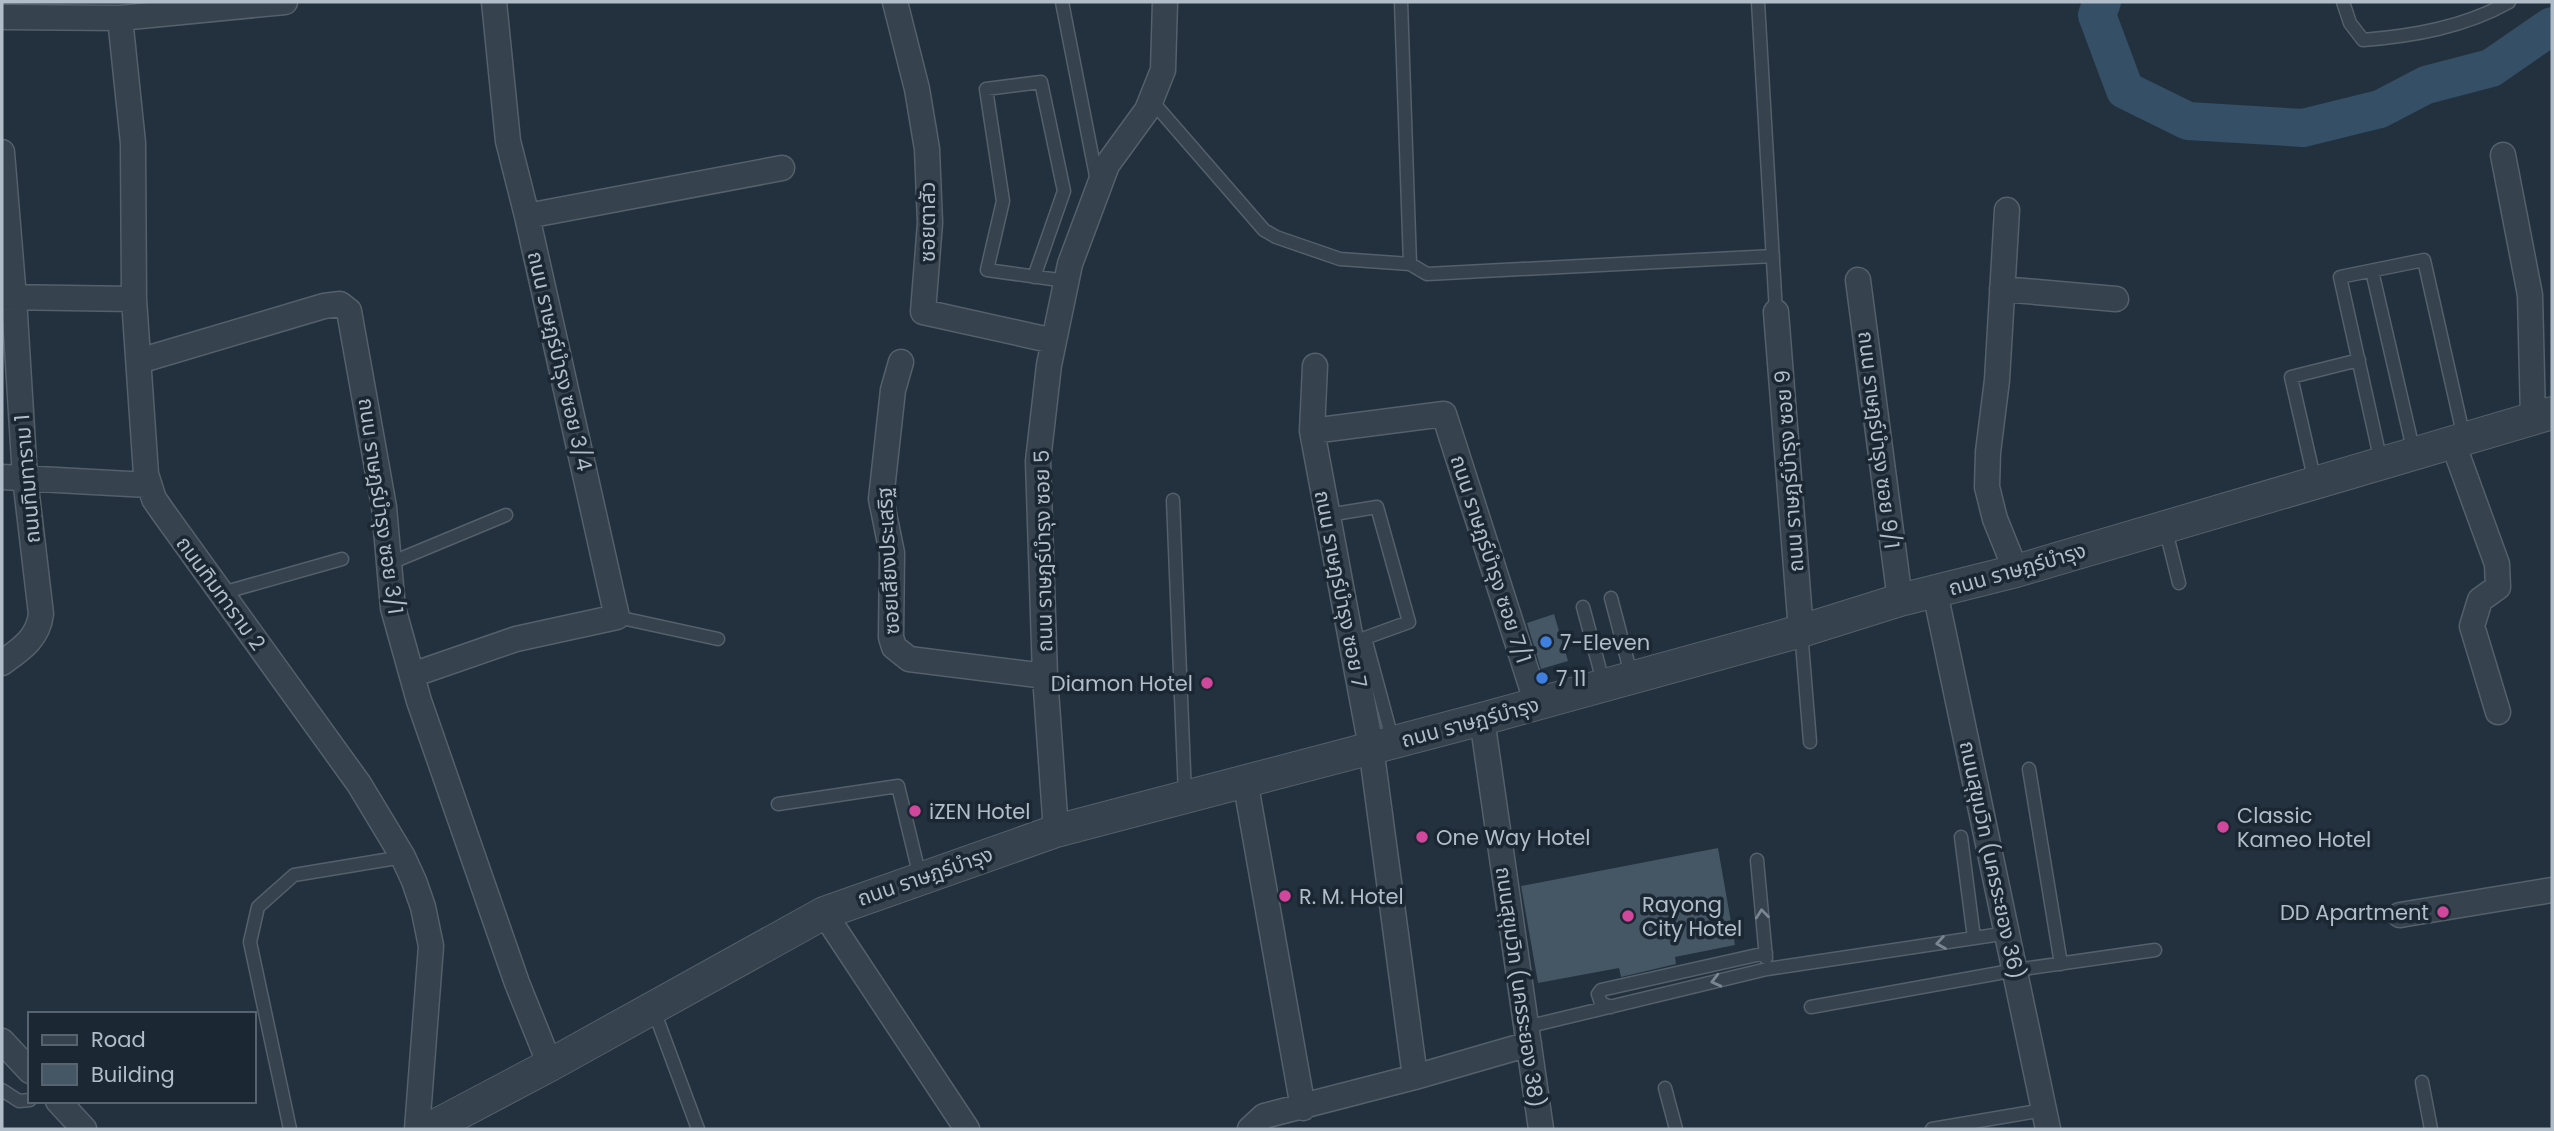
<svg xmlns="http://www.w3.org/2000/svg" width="2554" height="1131" font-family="Poppins,'Noto Sans Thai',sans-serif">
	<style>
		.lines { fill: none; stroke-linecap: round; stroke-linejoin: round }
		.river { stroke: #344f66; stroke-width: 38 }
		.building { fill: #455664 }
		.service-casing { stroke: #54606b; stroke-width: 15 }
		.minor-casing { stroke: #54606b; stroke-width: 27 }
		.tertiary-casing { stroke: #54606b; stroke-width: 34 }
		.service { stroke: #36424d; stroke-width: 12 }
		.minor { stroke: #36424d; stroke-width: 24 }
		.tertiary { stroke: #36424d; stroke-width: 32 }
		.oneway { stroke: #7a8691 }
		.shop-dot { fill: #3f7fe0; stroke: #1b2732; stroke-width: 2.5 }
		.hotel-dot { fill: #d1479c; stroke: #1b2732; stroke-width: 2.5 }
		.labels { text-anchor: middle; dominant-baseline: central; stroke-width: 7; stroke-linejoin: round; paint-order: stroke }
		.street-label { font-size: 21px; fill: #b1bdc9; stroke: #1b2732 }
		.poi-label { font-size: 21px; fill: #b1bdc9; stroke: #1b2732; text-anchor: start }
	</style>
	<rect width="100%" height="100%" fill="#22313d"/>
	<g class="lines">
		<path class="river" d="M2102,2l-5,13 28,75 63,31 115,7 77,-19 46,-24 65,-17 61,-42"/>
	</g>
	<path class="building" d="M1554,614l14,47 -27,8 -14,-46z
		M1718,848l17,97 -60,12 1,7 -55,13 -2,-9 -81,15 -17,-97z"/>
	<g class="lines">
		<defs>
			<path id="service" d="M1062,2l35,179
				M1401,2l9,262 17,10 346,-18
				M1758,2l18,310
				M2343,2l7,21 13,17c50,-4 102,-13 146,-38
				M1151,100l113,130 12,7 64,22 70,5
				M2372,271l42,182
				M1034,277l30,-86 -23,-109 -55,7 17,112 -16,69 79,11
				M2381,462l-41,-185 84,-17 40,178
				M2315,482l-24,-105 68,-17
				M1173,500l12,295
				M1328,515l49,-8 32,115 -44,16 28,104
				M2165,527l14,56
				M388,564l118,-49
				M222,593l120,-34
				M1611,598l21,80
				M1583,607l21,78
				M617,617l101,22
				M1801,631l9,111
				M2029,769l32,195
				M778,804l120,-18 22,91
				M1961,837l13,101
				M1757,860l9,98
				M1611,1007l-10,-4 -3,-9 3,-4 165,-37
				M1811,1007l205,-37 139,-20
				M653,1008l45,121
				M1526,1027l241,-58 241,-36
				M2422,1082l9,47
				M1665,1088l11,41
				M2,1090l17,11 11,-1
				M290,1129l-40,-187 8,-35 36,-32 109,-18
				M1932,1129l112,-19"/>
			<path id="minor" d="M895,2l22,87 10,60 3,74 -7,89 131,29
				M2,17l118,1 165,-16
				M120,18l13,125 1,156 12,175 8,25 9,13 196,272 44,73 11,24 9,26 8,39 -14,183
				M2,152l12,146 11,180 16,136c-3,25 -21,36 -39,49
				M2503,155l27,140 3,123
				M2007,210l-10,170 -9,72 -1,35 8,32 21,52
				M527,216l255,-48
				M1858,280l42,320
				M2002,289l114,10
				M2,297l132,2
				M1776,312l25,319
				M139,361l185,-55 16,-2 9,7 35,196 9,101 26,93 98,282 33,82
				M901,362l-8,28 -12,109 11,54 -1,84 3,10 15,12 136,17
				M1315,366l-3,65 59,316 44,330
				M1312,431l132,-17 93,290
				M2453,443l44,121 1,23 -18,13 -8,26 26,86
				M2,477l146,8
				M1935,592l113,537
				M412,675l104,-36 101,-22 -90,-401 -19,-75 -14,-139
				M1482,719l59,410
				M1245,780l58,328
				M1056,831l-11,-155 -7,-215 11,-96 21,-101 37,-99 40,-55 16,-40 2,-68
				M824,913l143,216
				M2400,915l152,-25
				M2,1041l28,30
				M58,1101l26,28
				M1250,1129l14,-13 151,-39 114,-33"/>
			<path id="tertiary" d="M429,1129l121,-64 274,-152 232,-82 426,-112 319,-88 99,-31 116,-29 536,-158"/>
		</defs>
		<use href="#service" class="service-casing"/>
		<use href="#minor" class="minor-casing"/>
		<use href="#tertiary" class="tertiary-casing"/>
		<use href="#service" class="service"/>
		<use href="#minor" class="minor"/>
		<use href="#tertiary" class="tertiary"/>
	</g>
	<defs><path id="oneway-chevron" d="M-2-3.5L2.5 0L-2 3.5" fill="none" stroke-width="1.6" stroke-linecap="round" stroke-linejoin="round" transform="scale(1.75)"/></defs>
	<g class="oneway">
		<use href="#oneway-chevron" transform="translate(1762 914) rotate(-96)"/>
		<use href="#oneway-chevron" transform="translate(1941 943) rotate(171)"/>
		<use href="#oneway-chevron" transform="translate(1716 981) rotate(166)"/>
	</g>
	<g class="shop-dot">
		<circle cx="1546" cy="642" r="7"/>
		<circle cx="1542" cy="678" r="7"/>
	</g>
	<g class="hotel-dot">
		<circle cx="1207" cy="683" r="7"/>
		<circle cx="915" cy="811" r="7"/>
		<circle cx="2223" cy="827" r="7"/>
		<circle cx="1422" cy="837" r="7"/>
		<circle cx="1285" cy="896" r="7"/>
		<circle cx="2443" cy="912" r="7"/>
		<circle cx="1628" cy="916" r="7"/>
	</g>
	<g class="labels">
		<g class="street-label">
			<text transform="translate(927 222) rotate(-90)">ซอยตาสัว</text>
			<text transform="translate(560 361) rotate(77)">ถนน ราษฎร์บำรุง ซอย 3/4</text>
			<text transform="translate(1879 440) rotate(83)">ถนน ราษฎร์บำรุง ซอย 9/1</text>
			<text transform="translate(1789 471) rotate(-94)">ถนน ราษฎร์บำรุง ซอย 9</text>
			<text transform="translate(27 479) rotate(-95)">ถนนทิมทาราม 1</text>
			<text transform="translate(381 506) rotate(82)">ถนน ราษฎร์บำรุง ซอย 3/1</text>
			<text transform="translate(1043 551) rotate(-91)">ถนน ราษฎร์บำรุง ซอย 5</text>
			<text transform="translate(1491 559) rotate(72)">ถนน ราษฎร์บำรุง ซอย 7/1</text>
			<text transform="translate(888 561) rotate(-93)">ซอยเสียงประเสริฐ</text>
			<text transform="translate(2017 569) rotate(-16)">ถนน ราษฎร์บำรุง</text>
			<text transform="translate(1341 589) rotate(79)">ถนน ราษฎร์บำรุง ซอย 7</text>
			<text transform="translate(221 593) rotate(54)">ถนนทิมทาราม 2</text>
			<text transform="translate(1470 722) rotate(-15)">ถนน ราษฎร์บำรุง</text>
			<text transform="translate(1992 860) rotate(78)">ถนนสุขุมวิท (นครระยอง 36)</text>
			<text transform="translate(925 876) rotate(-19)">ถนน ราษฎร์บำรุง</text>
			<text transform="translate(1520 987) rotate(82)">ถนนสุขุมวิท (นครระยอง 38)</text>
		</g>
		<g class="poi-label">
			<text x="1560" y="642">7-Eleven</text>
			<text x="1556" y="678">7 11</text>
			<text x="1193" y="683" text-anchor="end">Diamon Hotel</text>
			<text x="929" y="811">iZEN Hotel</text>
			<text x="2237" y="815">Classic<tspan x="2237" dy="24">Kameo Hotel</tspan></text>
			<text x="1436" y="837">One Way Hotel</text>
			<text x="1299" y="896">R. M. Hotel</text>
			<text x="1642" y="904">Rayong<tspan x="1642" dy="24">City Hotel</tspan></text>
			<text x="2429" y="912" text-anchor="end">DD Apartment</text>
		</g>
	</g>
	<rect width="2554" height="1131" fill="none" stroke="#b1bdc9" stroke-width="7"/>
	<rect x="28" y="1012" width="228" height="91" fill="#1b2732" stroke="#57636e" stroke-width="2"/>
	<rect x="42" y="1035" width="35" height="10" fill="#36424d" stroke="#57636e" stroke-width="2"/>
	<text x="91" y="1047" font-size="21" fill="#b1bdc9">Road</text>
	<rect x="42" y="1064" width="35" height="21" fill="#455664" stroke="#57636e" stroke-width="2"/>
	<text x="91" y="1082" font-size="21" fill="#b1bdc9">Building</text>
</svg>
